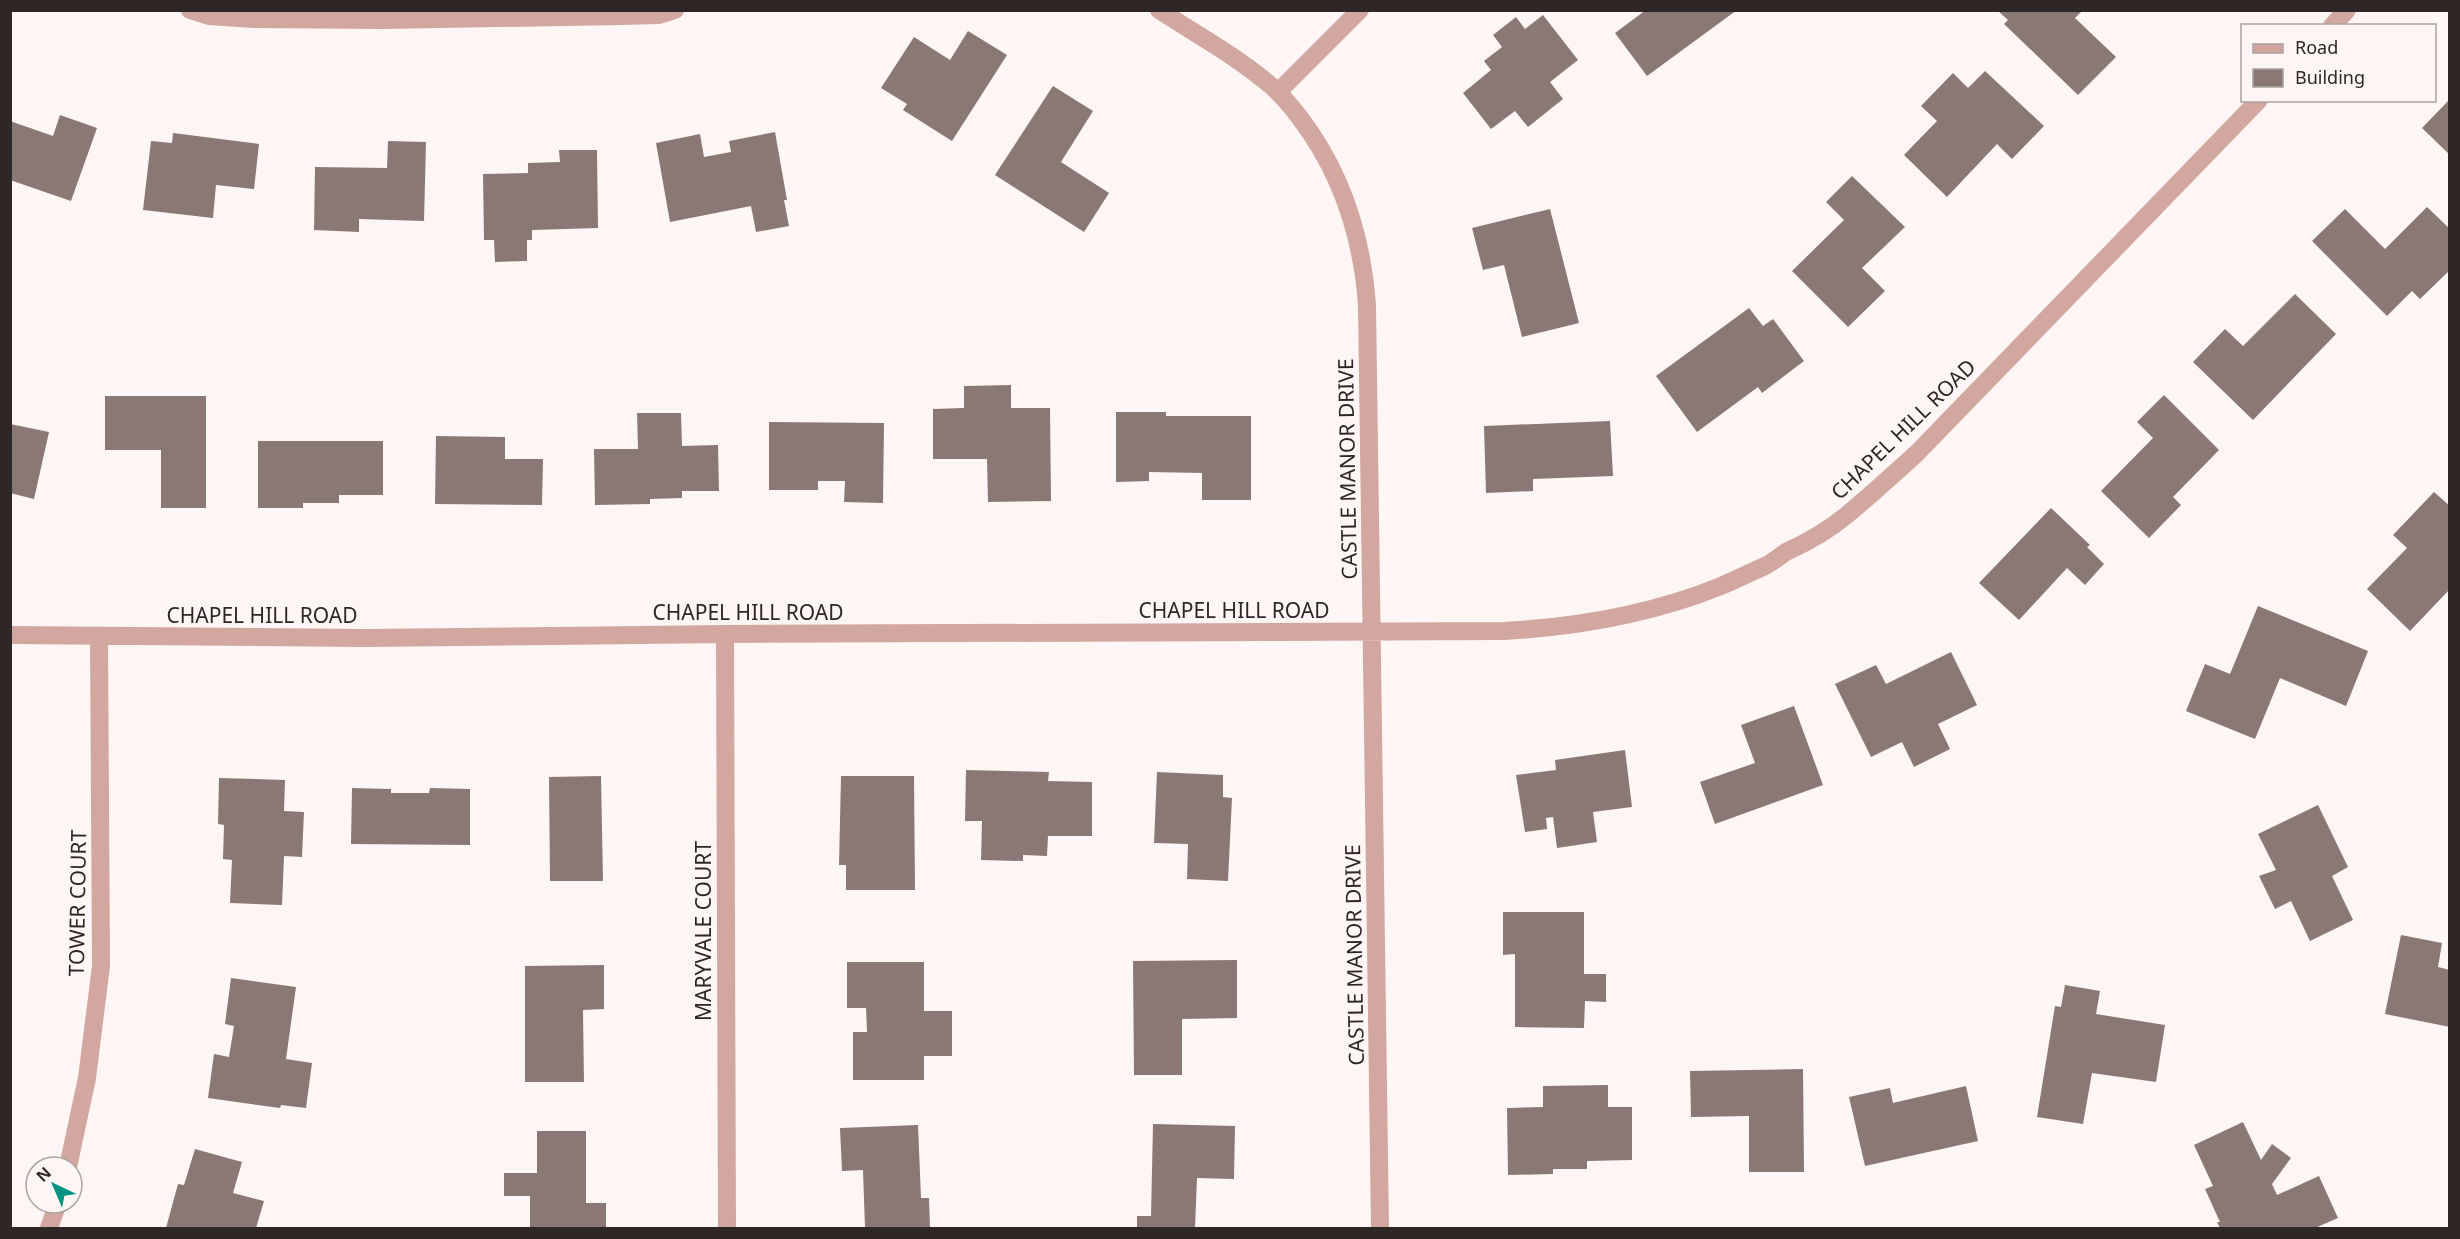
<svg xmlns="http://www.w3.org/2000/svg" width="2460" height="1239" font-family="'Noto Sans',sans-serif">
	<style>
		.building { fill: #8a7875 }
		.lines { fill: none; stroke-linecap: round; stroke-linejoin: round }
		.minor { stroke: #d2a79f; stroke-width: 18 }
		.labels { text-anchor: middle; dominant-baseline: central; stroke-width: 5; stroke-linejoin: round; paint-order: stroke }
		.street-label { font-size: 21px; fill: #2e2726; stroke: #fef6f4 }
	</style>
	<rect width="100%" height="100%" fill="#fef6f4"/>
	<path class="building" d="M1646,10h91l-90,66 -32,-43z
		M1997,10h86l-8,8 41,39 -38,38 -74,-71 4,-4z
		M1543,15l35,45 -28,22 13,17 -35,28 -13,-16 -24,18 -28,-36 28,-23 -7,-9 18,-14 -9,-12 23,-18 9,12z
		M968,31l39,24 -55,86 -49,-31 4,-6 -26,-16 33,-51 36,23z
		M1985,71l59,55 -32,33 -15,-15 -50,53 -43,-42 33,-34 -16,-15 32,-33 15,15z
		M1053,86l40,25 -32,51 48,31 -25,39 -89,-57z
		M2450,99v56l-28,-27z
		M60,115l37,13 -26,73 -61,-21v-59l43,15z
		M775,132l12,68h-3l5,26 -33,6 -5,-26 -81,16 -14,-79 44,-9 4,23 27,-5 -2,-11z
		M173,133l86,11 -5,45 -38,-4 -3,33 -70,-8 8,-69 21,2z
		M388,141l38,1 -2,79 -65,-2v13l-45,-2 1,-63 72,1z
		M559,150h38l1,78 -66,2v10h-5v21l-32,1 -1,-22h-10l-1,-66 45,-1v-10l32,-1z
		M1852,176l53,51 -43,41 23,23 -37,36 -56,-56 52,-51 -18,-18z
		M2427,207l23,22v41l-30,29 -8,-8 -25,25 -75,-75 33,-32 40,40z
		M1550,209l29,114 -57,14 -18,-72 -21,5 -11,-42z
		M2295,294l41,40 -83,86 -60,-58 32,-33 18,17z
		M1749,308l14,18 10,-7 31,42 -42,32 -4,-6 -61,45 -41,-56z
		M1011,385v23h39l1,93 -63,1 -1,-43h-54v-50l31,-1v-22z
		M2164,395l55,55 -46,47 8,8 -32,33 -48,-47 52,-53 -16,-16z
		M105,396h101v112h-45v-58h-56z
		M1116,412h50v4h85v84h-49v-27l-53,-1v9l-33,1z
		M637,413h44l1,33 36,-1 1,46h-37v7l-32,1v5l-55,1 -1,-56h44z
		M1610,421l3,55 -80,3v12l-47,2 -2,-67z
		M769,422l115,1 -1,80 -39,-1 1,-21h-27v9h-49z
		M10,424l39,8 -15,67 -24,-6z
		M436,436l69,1v22h38l-1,46 -107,-1z
		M258,441h125v54h-44v8h-36v5h-45z
		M2434,492l16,14v83l-40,42 -43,-42 40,-41 -14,-13z
		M2051,508l39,37 -3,2 17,17 -19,21 -18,-17 -48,52 -40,-37z
		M2258,606l110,45 -22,55 -66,-28 -25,61 -69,-28 19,-47 25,10z
		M1951,652l26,53 -39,19 12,25 -36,18 -12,-25 -31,15 -36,-73 41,-19 10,19z
		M1794,706l29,79 -108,39 -15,-42 55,-19 -14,-38z
		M1625,750l7,57 -39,5 4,30 -40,6 -4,-31 -7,1 1,11 -22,3 -9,-57 40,-5 -1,-10z
		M966,770l83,2 -1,9 44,1v54h-44l-1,20 -24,-1v6l-42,-1 1,-39h-17z
		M1157,772l66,3v22l9,1 -4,83 -41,-2 1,-35 -34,-1z
		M601,776l2,105h-53l-1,-104z
		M841,776h73l1,114h-69v-25h-7z
		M219,778l66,2 -1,31 20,1 -2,45 -18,-1 -2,49 -52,-2 2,-43 -9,-1 1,-34 -6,-1z
		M352,788l39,1v4h38l1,-5 40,1v56l-119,-1z
		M2318,805l30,62 -16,9 21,44 -43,21 -19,-40 -16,8 -16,-33 17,-6 -18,-36z
		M1503,912h81v62h22v28l-21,-1 -1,27 -69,-1v-73l-12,1z
		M2401,935l41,8 -4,24 12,3v57l-65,-13z
		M1237,960v58l-55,1v56h-48l-1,-114z
		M847,962h77v49h28v45h-28v24h-71v-48h14l-1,-24h-19z
		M604,965v44l-21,1 1,72h-59v-116z
		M231,978l65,9 -10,72 26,4 -6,45 -25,-3 -1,3 -72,-10 6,-44 15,3 5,-31 -9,-2z
		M2065,985l35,6 -4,23 69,11 -9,57 -64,-9 -9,51 -46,-7 18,-111 6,1z
		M1803,1069l1,103h-55v-56l-58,1 -1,-46z
		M1608,1085v22h24v53l-45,1v8h-34v5l-45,1 -1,-67 36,-1v-21z
		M1966,1086l12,55 -113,25 -16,-69 41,-9 3,15z
		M2243,1122l18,38 11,-16 19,14 -19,26 5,11 42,-19 19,42 -23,10h-95l-3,-6h3l-15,-33 8,-3 -19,-41z
		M1153,1124l82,2 -1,53 -37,-1 -2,50h-58v-12h14z
		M918,1125l3,73h8l1,30h-65l-2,-58 -21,1 -2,-43z
		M537,1131h49v72h20v25h-76v-32h-26v-23h33z
		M195,1149l47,13 -9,31 31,8 -8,27h-90l12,-44 6,1z"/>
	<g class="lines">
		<path class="minor" d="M190,10l19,6 45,3 129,1 238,-4 38,-1 16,-5
			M1159,10c37,24 77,46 110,74 12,10 22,22 31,34 42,55 62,118 67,187l13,923
			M2332,26l15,-16
			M1278,92l82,-82
			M725,634l2,594
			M10,635l354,3 361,-4 778,-3c74,-4 149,-17 218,-45 16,-7 31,-14 46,-21 7,-4 13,-9 19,-13 22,-10 44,-23 62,-38 24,-20 46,-40 69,-61l342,-353
			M68,1167l19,-89 14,-112 -2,-329
			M49,1228l9,-25"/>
	</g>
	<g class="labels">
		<g class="street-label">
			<text transform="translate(1903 429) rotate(-44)">CHAPEL HILL ROAD</text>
			<text transform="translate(1347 469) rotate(-91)">CASTLE MANOR DRIVE</text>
			<text x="1234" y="610">CHAPEL HILL ROAD</text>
			<text x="748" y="612">CHAPEL HILL ROAD</text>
			<text x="262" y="615">CHAPEL HILL ROAD</text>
			<text transform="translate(77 903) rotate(-89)">TOWER COURT</text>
			<text transform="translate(703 931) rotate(-90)">MARYVALE COURT</text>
			<text transform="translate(1354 955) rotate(-91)">CASTLE MANOR DRIVE</text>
		</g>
	</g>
	<rect width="2460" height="1239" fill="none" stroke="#2e2726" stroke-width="24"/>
	<rect x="2241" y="24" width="195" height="78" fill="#fef6f4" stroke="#aba3a2" stroke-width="1.5"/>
	<rect x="2253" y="44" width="30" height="9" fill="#d2a79f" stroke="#aba3a2" stroke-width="1.5"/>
	<text x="2295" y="54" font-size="18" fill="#2e2726">Road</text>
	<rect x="2253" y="69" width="30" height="18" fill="#8a7875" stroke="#aba3a2" stroke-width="1.5"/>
	<text x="2295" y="84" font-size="18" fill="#2e2726">Building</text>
	<g transform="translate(54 1185) rotate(316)"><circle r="28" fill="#fef6f4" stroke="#aba3a2" stroke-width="1.5"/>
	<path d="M0-4.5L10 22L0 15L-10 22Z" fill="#059482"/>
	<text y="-9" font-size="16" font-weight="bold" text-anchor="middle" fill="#2e2726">N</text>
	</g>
</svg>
